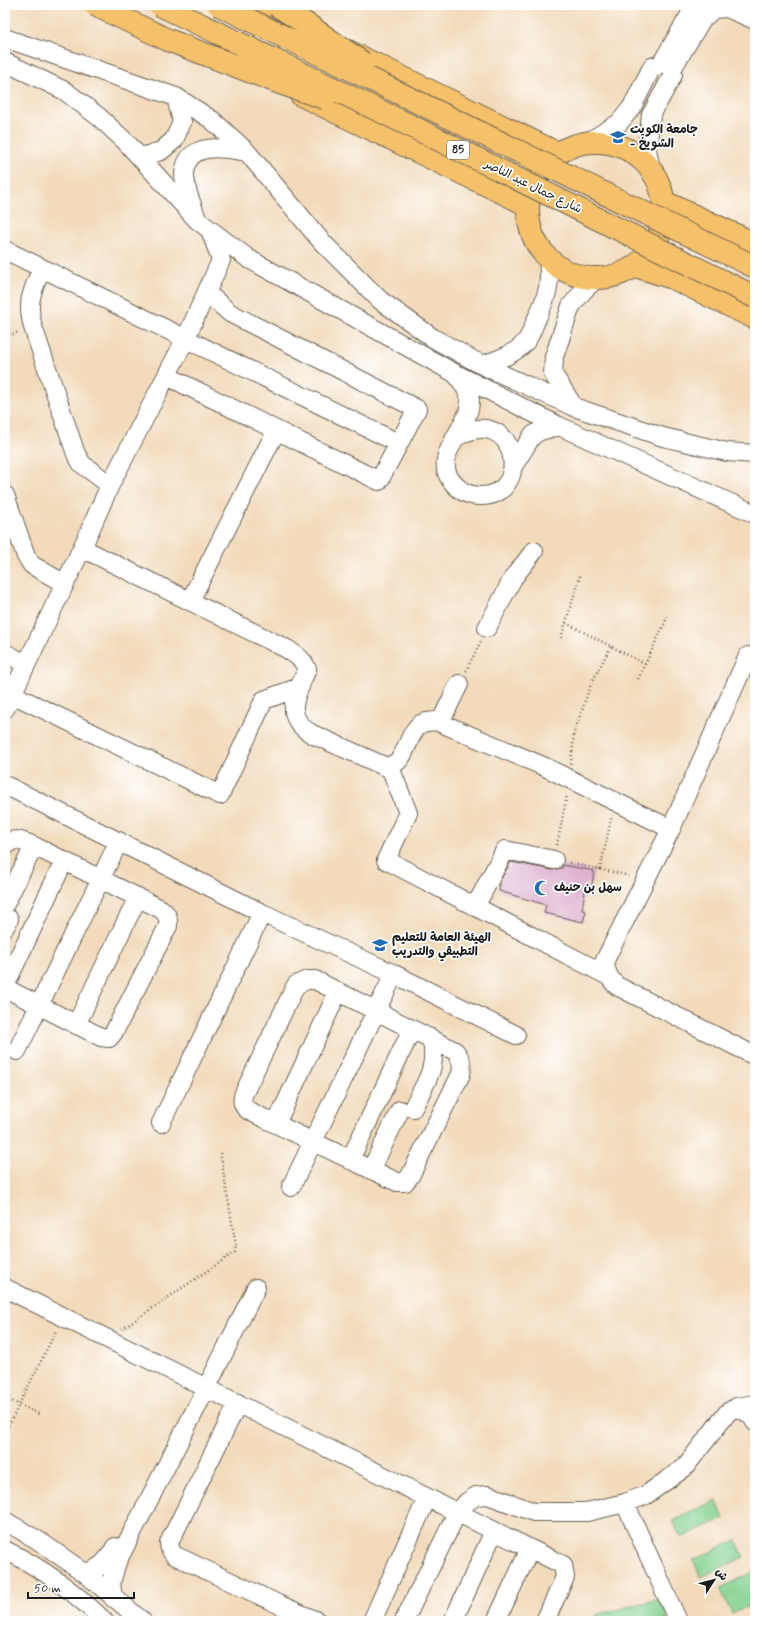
<svg xmlns="http://www.w3.org/2000/svg" width="760" height="1626" font-family="Mynerve,'Playpen Sans Arabic',sans-serif">
	<style>
		.green { fill: #83d18f; stroke: #507656 }
		.building { fill: #dfb2d0 }
		.lines { fill: none; stroke-linecap: round; stroke-linejoin: round }
		.minor-casing { stroke: #675e53; stroke-width: 20 }
		.major-casing { stroke: #675e53; stroke-width: 24 }
		.path { stroke: #675e53; stroke-width: 2.5; stroke-dasharray: 1 3; stroke-linecap: butt }
		.minor { stroke: #fff; stroke-width: 18 }
		.major { stroke: #f4c16b; stroke-width: 22 }
		.highway-bridge-casing { stroke: #675e53; stroke-width: 24; stroke-linecap: butt }
		.highway-bridge { stroke: #f4c16b; stroke-width: 22 }
		.labels { text-anchor: middle; dominant-baseline: central; stroke-width: 3.5; stroke-linejoin: round; paint-order: stroke }
		.shield { fill: #fff; stroke: #606060; stroke-width: 1 }
		.shield-label { font-size: 11px; font-weight: bold; fill: #1c1c1c }
		.poi-label { font-size: 12px; font-weight: bold; fill: #1c1c1c; stroke: #fff; text-anchor: start }
		.street-label { font-size: 12px; fill: #1c1c1c; stroke: #fff }
	</style>
	<rect width="100%" height="100%" fill="#fff"/>
	<filter id="ink" filterUnits="userSpaceOnUse"><feTurbulence type="fractalNoise" baseFrequency=".025" numOctaves="2"/><feDisplacementMap in="SourceGraphic" scale="8" xChannelSelector="R" yChannelSelector="G"/><feConvolveMatrix kernelMatrix="1 2 1 2 8 2 1 2 1" color-interpolation-filters="sRGB"/></filter>
	<filter id="wash" filterUnits="userSpaceOnUse"><feTurbulence type="fractalNoise" baseFrequency=".012" numOctaves="4" result="noise"/><feDisplacementMap in="SourceGraphic" scale="16" xChannelSelector="R" yChannelSelector="G"/><feGaussianBlur stdDeviation="0.9" result="paint"/><feColorMatrix in="noise" values="0 0 0 0 0 0 0 0 0 0 0 0 0 0 0 0 0 1.4 0 .05"/><feComposite in="paint" operator="in"/></filter>
	<g filter="url(#wash)">
		<rect width="100%" height="100%" fill="#f2daba"/>
		<path class="green" d="M716,1500l8,18 -43,20 -8,-17z
			M736,1540l8,17 -43,20 -8,-17z
			M755,1571v32l-23,11 -12,-26z
			M663,1598l5,23h-71l-2,-6z"/>
		<g id="blocks">
			<path class="building" d="M511,862l41,8 10,-2 1,-3 31,6 -2,14 -6,-1 -4,26 4,1 -3,11 -39,-9 2,-8 -47,-14 2,-12z"/>
		</g>
	</g>
	<g filter="url(#ink)">
		<use href="#blocks" fill-opacity="0" stroke="#675e53" stroke-width="1"/>
		<g class="lines">
			<defs>
				<path id="minor" d="M720,5l35,15
					M5,38l171,59 36,23 35,32 75,90 58,58 53,38 49,27 92,42 89,30 64,15 28,2
					M5,62l60,29 34,26 27,25 71,78 52,39 207,115 103,52 196,88
					M590,141l29,-18 13,-16 20,-40 9,-3 30,-51 -2,-8
					M141,157l20,-6 13,-11 8,-18 -6,-25
					M651,169l-4,-19 4,-35 22,-40 -1,-6 30,-50 12,-10 13,-1
					M196,216c-3,-9 -13,-34 -12,-42 3,-34 41,-26 63,-22
					M5,250l393,193
					M42,268c-10,24 -16,33 -9,59l43,127 6,10 28,21
					M482,365c15,-5 35,-11 45,-25 4,-6 7,-15 10,-22 11,-24 14,-33 11,-60
					M456,374c5,7 13,17 14,26 1,26 -37,53 -20,79 8,11 18,17 30,17 54,1 37,-95 -23,-59
					M167,376l212,105 38,-72 -187,-96 -23,-20
					M574,407l-21,-33 1,-17 17,-51 13,-16 13,-12
					M514,465l18,-29 8,-5 19,-5
					M5,495l21,61 6,9 33,19
					M82,548l205,101c9,6 16,10 20,20 -10,25 -26,47 5,65l72,32c23,1 21,-28 34,-40 5,-5 12,-4 18,-5l107,45 128,63
					M190,601l86,-170
					M487,628l26,-50 21,-27
					M5,653l21,11
					M748,656l-77,173 -66,131c0,12 4,18 12,26l138,70
					M12,694l208,101 44,-95 36,-13
					M5,709l77,-161 28,-63 76,-147 35,-78 -11,-30
					M440,723l19,-39
					M390,767l18,46 -22,47 222,116
					M5,785l257,128 132,61 122,61
					M5,847c7,-12 19,-5 29,-1l127,63c6,5 8,9 7,17l-54,106 -5,6 -8,-1 -96,-49
					M5,904l29,-58
					M475,907l30,-57 49,10
					M5,927l4,-8
					M307,980h8l140,71c6,7 8,13 6,23l-51,102 -5,6h-8l-148,-71c-7,-5 -8,-10 -5,-18l52,-108z
					M5,986l59,-125
					M76,1025l62,-128
					M17,1051l102,-210
					M413,1108c12,-25 26,-41 18,-70
					M161,1123l101,-210
					M276,1124l62,-132
					M350,1160l62,-131
					M371,1170l29,-60
					M291,1187l103,-213
					M5,1288l558,277 2,12 -20,44
					M238,1403l-69,140 1,6 4,6 106,50 37,16
					M737,1407l14,8 4,7
					M625,1503l53,118
					M5,1521l34,20 46,32 57,48
					M5,1550c37,18 70,42 99,71
					M85,1573c15,-4 23,-12 30,-26
					M113,1598l-2,-15 6,-21 90,-175 49,-99
					M372,1621l55,-123
					M404,1621l53,-108 10,-11 9,-6 12,-1 46,17h53l38,-9 21,-8 38,-27 44,-56 9,-5 18,-3
					M453,1621l41,-90
					M496,1621l34,-72"/>
				<path id="major" d="M254,5l40,19
					M348,51l209,102
					M301,95l227,110
					M528 210a68 68 0 1 1 136 0a68 68 0 1 1-136 0Z
					M664,202l91,42
					M636,266l37,12 82,40"/>
			</defs>
			<use href="#minor" class="minor-casing"/>
			<use href="#major" class="major-casing"/>
			<path class="path" d="M5,337l14,-5
				M566,623l79,41
				M561,638l20,-65
				M466,671l15,-30
				M638,679l31,-65
				M571,764l3,-31 17,-49 20,-38
				M557,845l10,-50
				M569,863l62,13
				M600,870l12,-55
				M122,1329l113,-77 1,-6 -16,-94
				M5,1398l34,16
				M5,1433l51,-102"/>
			<use href="#minor" class="minor"/>
			<use href="#major" class="major"/>
			<defs>
				<path id="highway-bridge" d="M95,5l73,35 112,43 45,15
					M160,5l251,121 344,171
					M219,5l536,262
					M276,5l29,18 58,40"/>
			</defs>
			<use href="#highway-bridge" class="highway-bridge-casing"/>
			<use href="#highway-bridge" class="highway-bridge"/>
		</g>
	</g>
	<defs>
		<symbol id="university-bare" viewBox="-9 -9 18 18"><path d="M0-5L7-2L0 1L-7-2ZM-4 1L0 2.5L4 1V4Q0 6-4 4Z" fill="#1f6fb2" stroke="#fff" stroke-width="2.5" paint-order="stroke"/></symbol>
		<symbol id="mosque-bare" viewBox="-9 -9 18 18"><path d="M3.5-4.9A6 6 0 1 0 3.5 4.9A5 5 0 1 1 3.5-4.9Z" fill="#1f6fb2" stroke="#fff" stroke-width="2.5" paint-order="stroke"/></symbol>
	</defs>
	<g fill-rule="evenodd">
		<use href="#university-bare" x="607" y="126" width="22" height="22"/>
		<use href="#mosque-bare" x="531" y="877" width="22" height="22"/>
		<use href="#university-bare" x="369" y="934" width="22" height="22"/>
	</g>
	<g class="labels">
		<rect class="shield" x="447" y="141" width="22" height="18" rx="3"/>
		<g class="shield-label">
			<text x="458" y="150">85</text>
		</g>
		<g class="poi-label">
			<text x="630" y="130">جامعة الكويت<tspan x="630" dy="14">- الشويخ</tspan></text>
			<text x="554" y="888">سهل بن حنيف</text>
			<text x="392" y="938">الهيئة العامة للتعليم<tspan x="392" dy="14">التطبيقي والتدريب</tspan></text>
		</g>
		<g class="street-label">
			<text transform="translate(533 187) rotate(26)">شارع جمال عبد الناصر</text>
		</g>
	</g>
	<rect width="760" height="1626" fill="none" stroke="#fff" stroke-width="20"/>
	<g transform="translate(714 1580) rotate(54)" stroke="#ffffff" stroke-width="3" paint-order="stroke">
	<path d="M0-3L7 15L0 10L-7 15Z" fill="#1c1c1c"/>
	<text y="-6" font-size="11" font-weight="bold" text-anchor="middle" fill="#1c1c1c">ش</text>
	</g>
	<path d="M28 1592v6h106v-6" fill="none" stroke="#1c1c1c" stroke-width="2"/>
	<text x="34" y="1592" font-size="12" fill="#1c1c1c" stroke="#ffffff" stroke-width="3" paint-order="stroke">50 m</text>
</svg>
